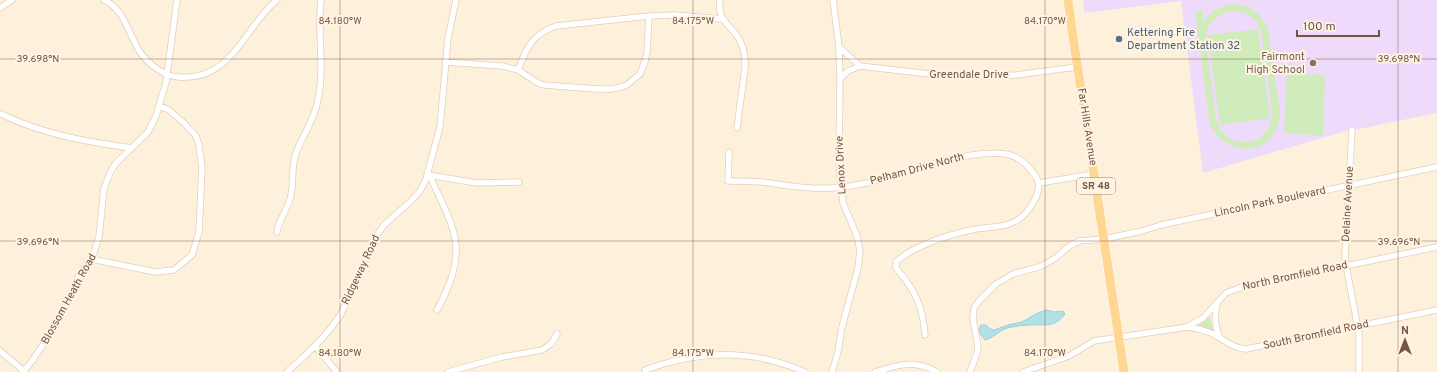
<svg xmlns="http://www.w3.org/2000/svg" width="1437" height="372" font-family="Overpass,sans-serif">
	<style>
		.education { fill: #eedafa }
		.green { fill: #cfecba; fill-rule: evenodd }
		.water { fill: #b0e0e8; stroke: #95d0db }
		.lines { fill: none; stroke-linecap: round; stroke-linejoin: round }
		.street-casing { stroke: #e4cebb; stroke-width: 7 }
		.primary-casing { stroke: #fff; stroke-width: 10 }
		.street { stroke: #fff; stroke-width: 5.5 }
		.primary { stroke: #ffd792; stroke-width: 9 }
		.ticks { fill: none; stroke: #755544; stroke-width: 1; stroke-opacity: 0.45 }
		.service-dot { fill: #5c6f8a; stroke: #fff4e4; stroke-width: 1.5 }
		.education-dot { fill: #8d6e63; stroke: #fff4e4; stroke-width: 1.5 }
		.labels { text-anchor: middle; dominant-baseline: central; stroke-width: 4; stroke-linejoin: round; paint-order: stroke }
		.shield { fill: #fff4e4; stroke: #9e8574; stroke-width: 1 }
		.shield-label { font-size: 10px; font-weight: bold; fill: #755544 }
		.service-label { font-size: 11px; fill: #4e5e75; stroke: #fff4e4; text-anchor: start }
		.education-label { font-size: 11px; fill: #785e54; stroke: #fff4e4; text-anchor: end }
		.street-label { font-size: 11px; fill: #755544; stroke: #fff4e4 }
		.ticks-label { font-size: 10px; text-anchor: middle; fill: #755544; stroke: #fff4e4; stroke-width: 4; stroke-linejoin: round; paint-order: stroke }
	</style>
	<rect width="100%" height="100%" fill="#fef1dc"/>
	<path class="education" d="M1083,0h354v113l-98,20 -136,40 -22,-172 -97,12z"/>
	<path class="green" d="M1230,4c20,-1 35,11 39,30 2,17 5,35 7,52 2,12 6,27 2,39 -12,36 -61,29 -69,-6l-14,-108 7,-1 2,11 10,-11zM1230,11c17,-1 29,8 32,24l10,75c2,38 -48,44 -56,8l-10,-75v-9l3,-9 6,-6 7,-5z
		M1258,29l12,89 -50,7 -12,-90z
		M1287,73l38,2 -2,61 -39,-3z
		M1210,317l3,14 -16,-5z"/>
	<path class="water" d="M1046,310l8,2 9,-1 2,3c-11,14 -18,10 -34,11 -7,0 -16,1 -24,3 -8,3 -14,10 -22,12l-4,-5 -2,-6 2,-4h5l4,4 4,1 14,-5 14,-3 14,-8z"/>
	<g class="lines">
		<defs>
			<path id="street" d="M104,0c20,9 24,32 34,49 9,14 24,27 41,28 54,4 64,-49 98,-77
				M720,0c-2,18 4,20 15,33 8,10 11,22 10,35l-8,60
				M0,8l12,-8
				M839,47l21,19 78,9 51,1 27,-1 61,-8
				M445,62l57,4 16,4 20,13 6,2 53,4h14l11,-2 6,-3 12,-10 5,-13 2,-9 2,-36
				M518,70c8,-21 14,-36 38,-44l93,-10 25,-1 48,4
				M840,79l8,-8 12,-5
				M1,114c41,20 86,28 131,34
				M1352,130l-7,125 1,10 13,69v38
				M729,152l-1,29c14,0 28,0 42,2 26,4 46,7 72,4 48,-5 91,-28 138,-33 10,-1 21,-2 30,1 11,3 22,14 27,24 6,11 -5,27 -12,35 -13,15 -36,12 -54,16 -23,5 -58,16 -75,32v6c19,22 27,38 29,67
				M428,175l49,8 42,-1
				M430,176c8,19 25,49 26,70 1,23 -8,44 -19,64
				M1039,183l55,-9
				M277,232c2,-14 12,-24 14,-37 3,-14 0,-28 5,-42 7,-19 18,-31 22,-53 7,-33 -1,-67 3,-100
				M91,259l64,13 19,-2 18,-15 7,-23 3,-64 -3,-23 -3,-9 -12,-13 -15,-13 -9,-4
				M1217,304c-3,13 -2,22 3,34
				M1187,327c8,1 16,3 24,6 13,6 20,15 35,16l191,-39
				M315,346l22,26
				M0,351l24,20
				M645,370c53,-20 108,-21 160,2
				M23,372l9,-11 21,-31 12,-23 14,-32 14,-20 6,-18 5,-49 7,-17 5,-8 32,-31 8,-16 10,-34 11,-82
				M287,372c20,-18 40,-36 54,-58l34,-76 9,-13 28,-25 8,-9 6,-12 14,-52 8,-89 8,-38
				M448,372l54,-15 40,-7 9,-6 6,-10
				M832,372l6,-20 4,-25 16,-59 2,-17 -3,-15 -14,-33 -3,-28 -1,-15 1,-81 -1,-32 -6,-47
				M875,372c24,-7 38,-13 62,0
				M970,372l7,-19 1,-7 -5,-27 1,-11 5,-7 17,-17 17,-10 29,-8 15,-9 11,-10 11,-6 25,-2 38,-8 19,-6 276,-58
				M1023,372l46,-16 25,-15 93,-14 16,-9 23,-25 13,-5 198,-41"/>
			<path id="primary" d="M1068,0l5,37 51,335"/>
		</defs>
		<use href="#street" class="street-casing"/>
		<use href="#primary" class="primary-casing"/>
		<use href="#street" class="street"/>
		<use href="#primary" class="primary"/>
	</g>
	<path class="ticks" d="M340,0v372M693,0v372M1045,0v372M1398,0v372M0,59h1437M0,241h1437"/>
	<circle class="service-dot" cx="1119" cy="39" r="4"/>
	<circle class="education-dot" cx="1313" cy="63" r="4"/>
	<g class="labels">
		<rect class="shield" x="1077" y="178" width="38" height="16" rx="3"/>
		<g class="shield-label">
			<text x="1096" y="186">SR 48</text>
		</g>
		<g class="service-label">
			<text x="1127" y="33">Kettering Fire<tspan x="1127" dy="13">Department Station 32</tspan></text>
		</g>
		<g class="education-label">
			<text x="1305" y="57">Fairmont<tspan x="1305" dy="13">High School</tspan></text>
		</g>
		<g class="street-label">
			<text x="969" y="75">Greendale Drive</text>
			<text transform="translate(1087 127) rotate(81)">Far Hills Avenue</text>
			<text transform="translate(841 165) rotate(-93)">Lenox Drive</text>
			<text transform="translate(917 169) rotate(-15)">Pelham Drive North</text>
			<text transform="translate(1270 202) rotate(-12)">Lincoln Park Boulevard</text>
			<text transform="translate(1348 204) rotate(-87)">Delaine Avenue</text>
			<text transform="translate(361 270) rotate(-65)">Ridgeway Road</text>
			<text transform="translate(1295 276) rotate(-12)">North Bromfield Road</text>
			<text transform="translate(69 299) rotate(-61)">Blossom Heath Road</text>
			<text transform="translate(1316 335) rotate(-12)">South Bromfield Road</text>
		</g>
	</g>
	<g class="ticks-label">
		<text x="340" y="24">84.180°W</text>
		<text x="693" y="24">84.175°W</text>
		<text x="1045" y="24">84.170°W</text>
		<text x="38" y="62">39.698°N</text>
		<text x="1399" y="62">39.698°N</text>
		<text x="38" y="245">39.696°N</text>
		<text x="1399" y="245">39.696°N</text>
		<text x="340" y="356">84.180°W</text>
		<text x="693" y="356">84.175°W</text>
		<text x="1045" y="356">84.170°W</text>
	</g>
	<g transform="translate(1405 340)" stroke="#fff4e4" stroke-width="3" paint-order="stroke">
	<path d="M0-3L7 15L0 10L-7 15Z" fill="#755544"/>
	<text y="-6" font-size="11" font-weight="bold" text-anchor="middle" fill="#755544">N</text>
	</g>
	<path d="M1297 30v6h82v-6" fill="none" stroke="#755544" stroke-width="2"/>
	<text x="1303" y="30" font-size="12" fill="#755544" stroke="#fff4e4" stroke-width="3" paint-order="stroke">100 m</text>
</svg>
